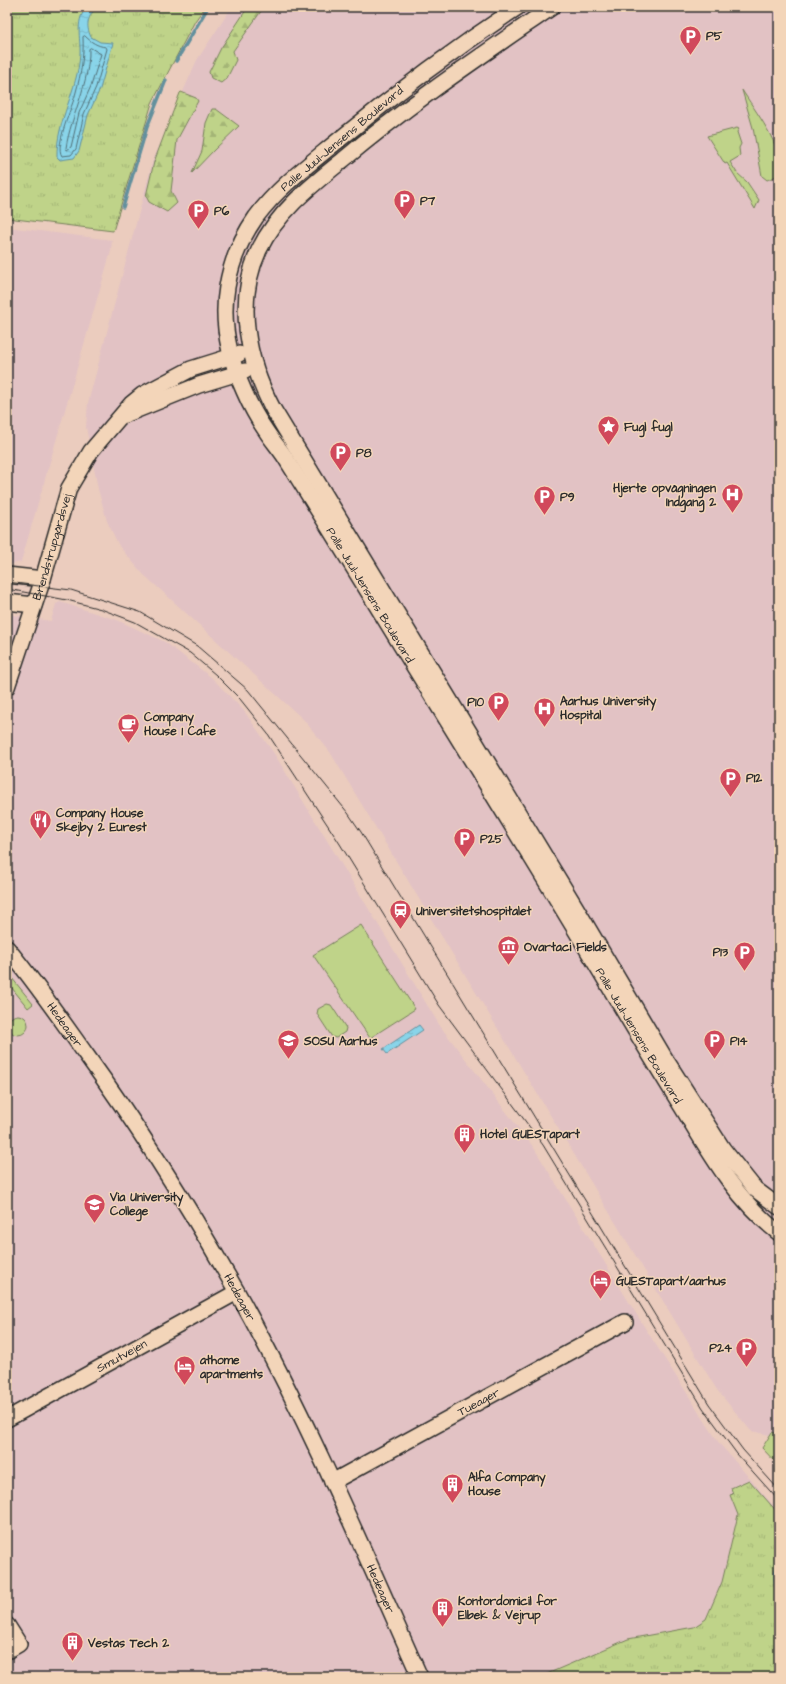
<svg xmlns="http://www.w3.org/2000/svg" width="786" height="1684" font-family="'Architects Daughter',sans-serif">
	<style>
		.built { fill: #e2c2c4 }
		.grass { fill: #bfd389; stroke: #757f5a }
		.forest { fill: url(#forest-firs); stroke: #757f5a }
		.park { fill: url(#park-tufts); stroke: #757f5a }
		.water { fill: url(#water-ripples); stroke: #63909d }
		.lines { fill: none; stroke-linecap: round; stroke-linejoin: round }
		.shore { stroke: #516f77; stroke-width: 1 }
		.stream { stroke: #63909d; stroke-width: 3.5 }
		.minor-casing { stroke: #2b2b2b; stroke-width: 18 }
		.minor { stroke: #f3d5b9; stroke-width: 15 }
		.tram { stroke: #2b2b2b; stroke-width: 1 }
		.labels { text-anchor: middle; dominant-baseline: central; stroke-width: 3; stroke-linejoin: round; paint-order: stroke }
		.poi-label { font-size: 12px; font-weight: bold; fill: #2b2b2b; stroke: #f3d5b9; text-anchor: start }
		.street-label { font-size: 12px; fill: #2b2b2b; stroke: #f3d5b9 }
	</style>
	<defs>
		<pattern id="forest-firs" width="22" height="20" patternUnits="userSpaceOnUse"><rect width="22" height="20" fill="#bfd389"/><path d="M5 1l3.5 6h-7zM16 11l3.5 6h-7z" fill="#a4b576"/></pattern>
		<pattern id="park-tufts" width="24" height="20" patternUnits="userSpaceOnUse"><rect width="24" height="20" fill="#bfd389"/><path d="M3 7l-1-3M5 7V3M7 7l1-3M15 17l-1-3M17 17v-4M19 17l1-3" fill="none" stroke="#a4b576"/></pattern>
		<pattern id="water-ripples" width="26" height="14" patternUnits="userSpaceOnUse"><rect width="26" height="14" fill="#89d4e9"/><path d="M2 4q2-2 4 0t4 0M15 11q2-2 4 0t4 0" fill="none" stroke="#76b6c8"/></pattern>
	</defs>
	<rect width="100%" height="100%" fill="#ebccbe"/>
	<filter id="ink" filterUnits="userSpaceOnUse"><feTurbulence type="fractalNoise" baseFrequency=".025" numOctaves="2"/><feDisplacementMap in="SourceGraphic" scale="8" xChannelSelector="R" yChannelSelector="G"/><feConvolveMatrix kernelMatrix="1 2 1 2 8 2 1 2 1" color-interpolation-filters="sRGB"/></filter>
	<g filter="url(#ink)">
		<path class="built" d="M232,7h547v1430l-28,-6 -34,-41 -387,-638 -26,-32 -161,-146 -24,-28 -12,-25 -9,-32 -12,-62 2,-24 65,-243 44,-100z
			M7,227l105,13 -1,11 -90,311 -14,3z
			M60,602l57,18 48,22 47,36 32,33 31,44 165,271 94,122 111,180 74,115 60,69v165h-772v-1063l44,7 5,-17z"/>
		<path class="grass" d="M742,90c12,19 43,59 37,81 -2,6 -7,7 -12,9l-5,-4 -9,-48z
			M737,128l2,1 -2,3 4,12 -2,4 1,8 -10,6 7,11 10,9 12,18 -4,9 -28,-46 -2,1 -18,-28z
			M361,925l54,84 -45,29 -57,-83z
			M7,972l26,32 -5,4 -21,-26z
			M327,1004l4,1 15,23 -1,4 -9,6 -4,-1 -15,-23 1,-5z
			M8 1025a10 10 0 1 1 20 0a10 10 0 1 1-20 0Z
			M772,1432l7,2v32l-17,-18z"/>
		<path class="forest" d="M248,7h16l-31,44 3,9 -9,18 -6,5 -10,-5 -2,-6 12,-24z
			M181,92l15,6 2,3 -21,39 -6,51 6,12 -10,9 -18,-10 -3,-6 8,-34 26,-69z
			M212,109h4l23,17 -25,24 -22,23 10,-22 4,-28z"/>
		<path class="park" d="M7,7h198l-10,14 -43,82 -39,128 -106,-13z
			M749,1480l30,34v157l-2,6h-237l88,-38 66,-12 12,-8 16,-37 16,-67 -8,-20 3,-1 -2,-6z"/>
		<path class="water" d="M88,7h9c-9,9 -12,18 -6,30l9,5 13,1 -13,46 -12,26 -9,36 -5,7 -14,2 -3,-3c-1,-36 21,-67 23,-103 1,-15 -6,-36 8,-47z
			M419,1025l4,5 -36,24 -4,-5z
			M779,1560v37c-6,-11 -7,-26 0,-37z"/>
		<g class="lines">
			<path class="shore" d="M85,36c6,6 12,10 21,11l1,2 -11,38 -12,27 -8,35 -5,6 -9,1c-8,-11 11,-50 14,-64 5,-18 8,-36 7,-55z
				M91,48l10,6 -10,32 -12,27 -8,34 -4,3 -1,-2c5,-33 24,-65 23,-99z"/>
			<path class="stream" d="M176,61l32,-54
				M123,207l24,-80 19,-47"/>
			<defs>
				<g id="minor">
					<path id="s1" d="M518,7c-62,41 -121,85 -178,132 -29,24 -61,47 -84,78 -14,20 -25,45 -29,70 -6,35 2,71 17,104 6,14 13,27 22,40 7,11 16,20 22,31 34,54 67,108 100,162 72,118 145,234 215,352 26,44 52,88 79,131 28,46 54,93 97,126"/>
					<path d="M552,7c-71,49 -143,97 -209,153 -31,25 -66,52 -84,90 -24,52 -12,110 14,159l303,499 90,152 57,89 32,40 24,18"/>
					<path d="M122,416l77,-31 46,-14"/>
					<path d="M7,575l36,4"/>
					<path d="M7,602l27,3"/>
					<path id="s2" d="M7,687l36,-108 26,-91 22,-37 40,-47 11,-9 49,-26 48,-15"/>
					<path id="s3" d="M7,948c28,34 53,70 78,105 55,76 106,157 152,239 69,124 125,255 183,385"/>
					<path id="s4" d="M7,1419l230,-127"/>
					<path id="s5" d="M332,1482l293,-160"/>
					<path d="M7,1625l12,19 -12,7"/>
				</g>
			</defs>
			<use href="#minor" class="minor-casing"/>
			<use href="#minor" class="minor"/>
			<path class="tram" d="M7,582l64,8 69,22 57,34 51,44 100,123 13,19 348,572 34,46 36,40
				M7,589l60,11 34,9 34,13 55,31 26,22 24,24 28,35 72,110 99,161 104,140 160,263 34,46 42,47"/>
		</g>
	</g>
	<defs>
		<symbol id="parking-pin" viewBox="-11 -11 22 30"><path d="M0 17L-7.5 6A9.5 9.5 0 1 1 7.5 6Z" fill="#d1495b" stroke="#f3d5b9"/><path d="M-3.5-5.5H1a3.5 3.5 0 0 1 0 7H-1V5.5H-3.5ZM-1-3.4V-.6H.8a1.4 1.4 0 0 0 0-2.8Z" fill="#fff"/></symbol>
		<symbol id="sight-pin" viewBox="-11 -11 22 30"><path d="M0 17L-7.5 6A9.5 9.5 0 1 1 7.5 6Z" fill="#d1495b" stroke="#f3d5b9"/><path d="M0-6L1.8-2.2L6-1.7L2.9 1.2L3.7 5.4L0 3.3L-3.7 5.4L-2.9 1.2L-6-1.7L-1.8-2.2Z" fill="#fff"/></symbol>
		<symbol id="hospital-pin" viewBox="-11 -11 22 30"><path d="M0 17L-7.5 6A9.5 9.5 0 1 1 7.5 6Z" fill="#d1495b" stroke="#f3d5b9"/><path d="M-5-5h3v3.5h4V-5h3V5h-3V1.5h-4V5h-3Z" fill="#fff"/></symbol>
		<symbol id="cafe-pin" viewBox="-11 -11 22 30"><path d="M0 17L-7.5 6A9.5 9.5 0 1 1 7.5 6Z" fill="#d1495b" stroke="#f3d5b9"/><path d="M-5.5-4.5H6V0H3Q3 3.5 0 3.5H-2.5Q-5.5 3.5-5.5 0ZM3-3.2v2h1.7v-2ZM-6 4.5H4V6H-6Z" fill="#fff"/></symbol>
		<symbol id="restaurant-pin" viewBox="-11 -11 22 30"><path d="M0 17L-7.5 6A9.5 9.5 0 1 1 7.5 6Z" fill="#d1495b" stroke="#f3d5b9"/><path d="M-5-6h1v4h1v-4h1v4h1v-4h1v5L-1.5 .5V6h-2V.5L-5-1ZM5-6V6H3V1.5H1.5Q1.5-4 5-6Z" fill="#fff"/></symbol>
		<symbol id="station-pin" viewBox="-11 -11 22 30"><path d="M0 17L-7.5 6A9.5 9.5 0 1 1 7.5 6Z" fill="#d1495b" stroke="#f3d5b9"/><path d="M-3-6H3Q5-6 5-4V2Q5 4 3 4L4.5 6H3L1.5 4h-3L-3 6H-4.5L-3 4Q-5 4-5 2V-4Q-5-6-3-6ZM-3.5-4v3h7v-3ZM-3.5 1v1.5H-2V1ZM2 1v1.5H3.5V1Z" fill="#fff"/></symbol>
		<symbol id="museum-pin" viewBox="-11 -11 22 30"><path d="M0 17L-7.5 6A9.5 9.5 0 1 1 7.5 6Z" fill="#d1495b" stroke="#f3d5b9"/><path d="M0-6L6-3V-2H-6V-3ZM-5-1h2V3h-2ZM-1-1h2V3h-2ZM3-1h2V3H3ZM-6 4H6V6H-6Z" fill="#fff"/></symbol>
		<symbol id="university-pin" viewBox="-11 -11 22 30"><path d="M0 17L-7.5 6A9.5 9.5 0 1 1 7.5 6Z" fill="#d1495b" stroke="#f3d5b9"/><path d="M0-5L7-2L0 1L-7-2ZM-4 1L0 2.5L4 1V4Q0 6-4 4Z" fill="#fff"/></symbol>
		<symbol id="building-pin" viewBox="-11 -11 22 30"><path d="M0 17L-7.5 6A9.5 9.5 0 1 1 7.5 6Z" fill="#d1495b" stroke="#f3d5b9"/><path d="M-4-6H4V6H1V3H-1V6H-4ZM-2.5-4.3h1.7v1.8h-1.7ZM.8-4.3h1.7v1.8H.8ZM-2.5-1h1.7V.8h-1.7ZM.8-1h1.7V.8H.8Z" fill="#fff"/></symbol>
		<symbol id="school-pin" viewBox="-11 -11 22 30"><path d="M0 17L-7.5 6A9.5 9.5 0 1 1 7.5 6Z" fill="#d1495b" stroke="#f3d5b9"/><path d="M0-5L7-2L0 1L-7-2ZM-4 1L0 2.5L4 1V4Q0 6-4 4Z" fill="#fff"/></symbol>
		<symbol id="hotel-pin" viewBox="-11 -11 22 30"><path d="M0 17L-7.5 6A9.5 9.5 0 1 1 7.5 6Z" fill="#d1495b" stroke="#f3d5b9"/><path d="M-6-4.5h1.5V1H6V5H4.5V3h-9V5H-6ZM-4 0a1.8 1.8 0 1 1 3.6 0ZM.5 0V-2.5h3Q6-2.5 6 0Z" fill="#fff"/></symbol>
	</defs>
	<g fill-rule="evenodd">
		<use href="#parking-pin" x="678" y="24" width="25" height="34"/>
		<use href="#parking-pin" x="392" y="188" width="25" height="34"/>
		<use href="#parking-pin" x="186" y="198" width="25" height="34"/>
		<use href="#sight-pin" x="596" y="414" width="25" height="34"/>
		<use href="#parking-pin" x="328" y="440" width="25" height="34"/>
		<use href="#hospital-pin" x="720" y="482" width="25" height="34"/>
		<use href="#parking-pin" x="532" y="484" width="25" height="34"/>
		<use href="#parking-pin" x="486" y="690" width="25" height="34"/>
		<use href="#hospital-pin" x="532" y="696" width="25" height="34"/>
		<use href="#cafe-pin" x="116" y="712" width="25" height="34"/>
		<use href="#parking-pin" x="718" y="766" width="25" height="34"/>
		<use href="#restaurant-pin" x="28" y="808" width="25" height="34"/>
		<use href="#parking-pin" x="452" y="826" width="25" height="34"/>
		<use href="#station-pin" x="388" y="898" width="25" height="34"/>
		<use href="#museum-pin" x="496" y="934" width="25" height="34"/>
		<use href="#parking-pin" x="732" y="940" width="25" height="34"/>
		<use href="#university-pin" x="276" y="1028" width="25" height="34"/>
		<use href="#parking-pin" x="702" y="1028" width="25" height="34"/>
		<use href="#building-pin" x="452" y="1122" width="25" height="34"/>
		<use href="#school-pin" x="82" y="1192" width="25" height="34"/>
		<use href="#hotel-pin" x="588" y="1268" width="25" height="34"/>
		<use href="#parking-pin" x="734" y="1336" width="25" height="34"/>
		<use href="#hotel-pin" x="172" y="1354" width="25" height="34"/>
		<use href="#building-pin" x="440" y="1472" width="25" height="34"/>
		<use href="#building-pin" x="430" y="1596" width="25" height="34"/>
		<use href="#building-pin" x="60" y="1630" width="25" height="34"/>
	</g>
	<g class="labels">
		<g class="poi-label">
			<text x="706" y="36">P5</text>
			<text x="420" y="201">P7</text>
			<text x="214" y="211">P6</text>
			<text x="624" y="427">Fugl fugl</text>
			<text x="356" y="453">P8</text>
			<text x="716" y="488" text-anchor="end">Hjerte opvågningen<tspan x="716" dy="14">Indgang 2</tspan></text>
			<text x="560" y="497">P9</text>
			<text x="560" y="701">Aarhus University<tspan x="560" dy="14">Hospital</tspan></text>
			<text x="484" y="702" text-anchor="end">P10</text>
			<text x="144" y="717">Company<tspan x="144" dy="14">House 1 Cafe</tspan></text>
			<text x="746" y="778">P12</text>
			<text x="56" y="813">Company House<tspan x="56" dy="14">Skejby 2 Eurest</tspan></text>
			<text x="480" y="839">P25</text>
			<text x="416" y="911">Universitetshospitalet</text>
			<text x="524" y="947">Ovartaci Fields</text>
			<text x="728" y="952" text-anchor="end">P13</text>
			<text x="304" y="1041">SOSU Aarhus</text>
			<text x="730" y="1041">P14</text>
			<text x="480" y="1134">Hotel GUESTapart</text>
			<text x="110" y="1197">Via University<tspan x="110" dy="14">College</tspan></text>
			<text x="616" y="1281">GUESTapart/aarhus</text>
			<text x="732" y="1348" text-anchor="end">P24</text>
			<text x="200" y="1360">athome<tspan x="200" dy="14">apartments</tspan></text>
			<text x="468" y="1477">Alfa Company<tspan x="468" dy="14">House</tspan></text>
			<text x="458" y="1601">Kontordomicil for<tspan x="458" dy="14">Elbek &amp; Vejrup</tspan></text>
			<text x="88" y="1643">Vestas Tech 2</text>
		</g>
		<g class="street-label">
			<text transform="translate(342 139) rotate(-40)">Palle Juul-Jensens Boulevard</text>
			<text stroke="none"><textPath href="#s2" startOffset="147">Brendstrupgårdsvej</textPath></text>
			<text stroke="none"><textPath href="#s1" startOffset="760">Palle Juul-Jensens Boulevard</textPath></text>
			<text stroke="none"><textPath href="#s3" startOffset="96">Hedeager</textPath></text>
			<text stroke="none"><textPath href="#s1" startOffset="1276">Palle Juul-Jensens Boulevard</textPath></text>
			<text stroke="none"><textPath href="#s3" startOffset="420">Hedeager</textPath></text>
			<text stroke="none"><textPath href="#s4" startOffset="131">Smutvejen</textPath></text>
			<text stroke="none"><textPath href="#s5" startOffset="167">Tueager</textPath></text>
			<text stroke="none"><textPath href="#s3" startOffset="744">Hedeager</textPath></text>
		</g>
	</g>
	<rect width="786" height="1684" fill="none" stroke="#f3d5b9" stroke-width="24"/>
	<rect x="12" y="12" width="762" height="1660" fill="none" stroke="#2b2b2b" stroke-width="1.5" filter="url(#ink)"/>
</svg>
